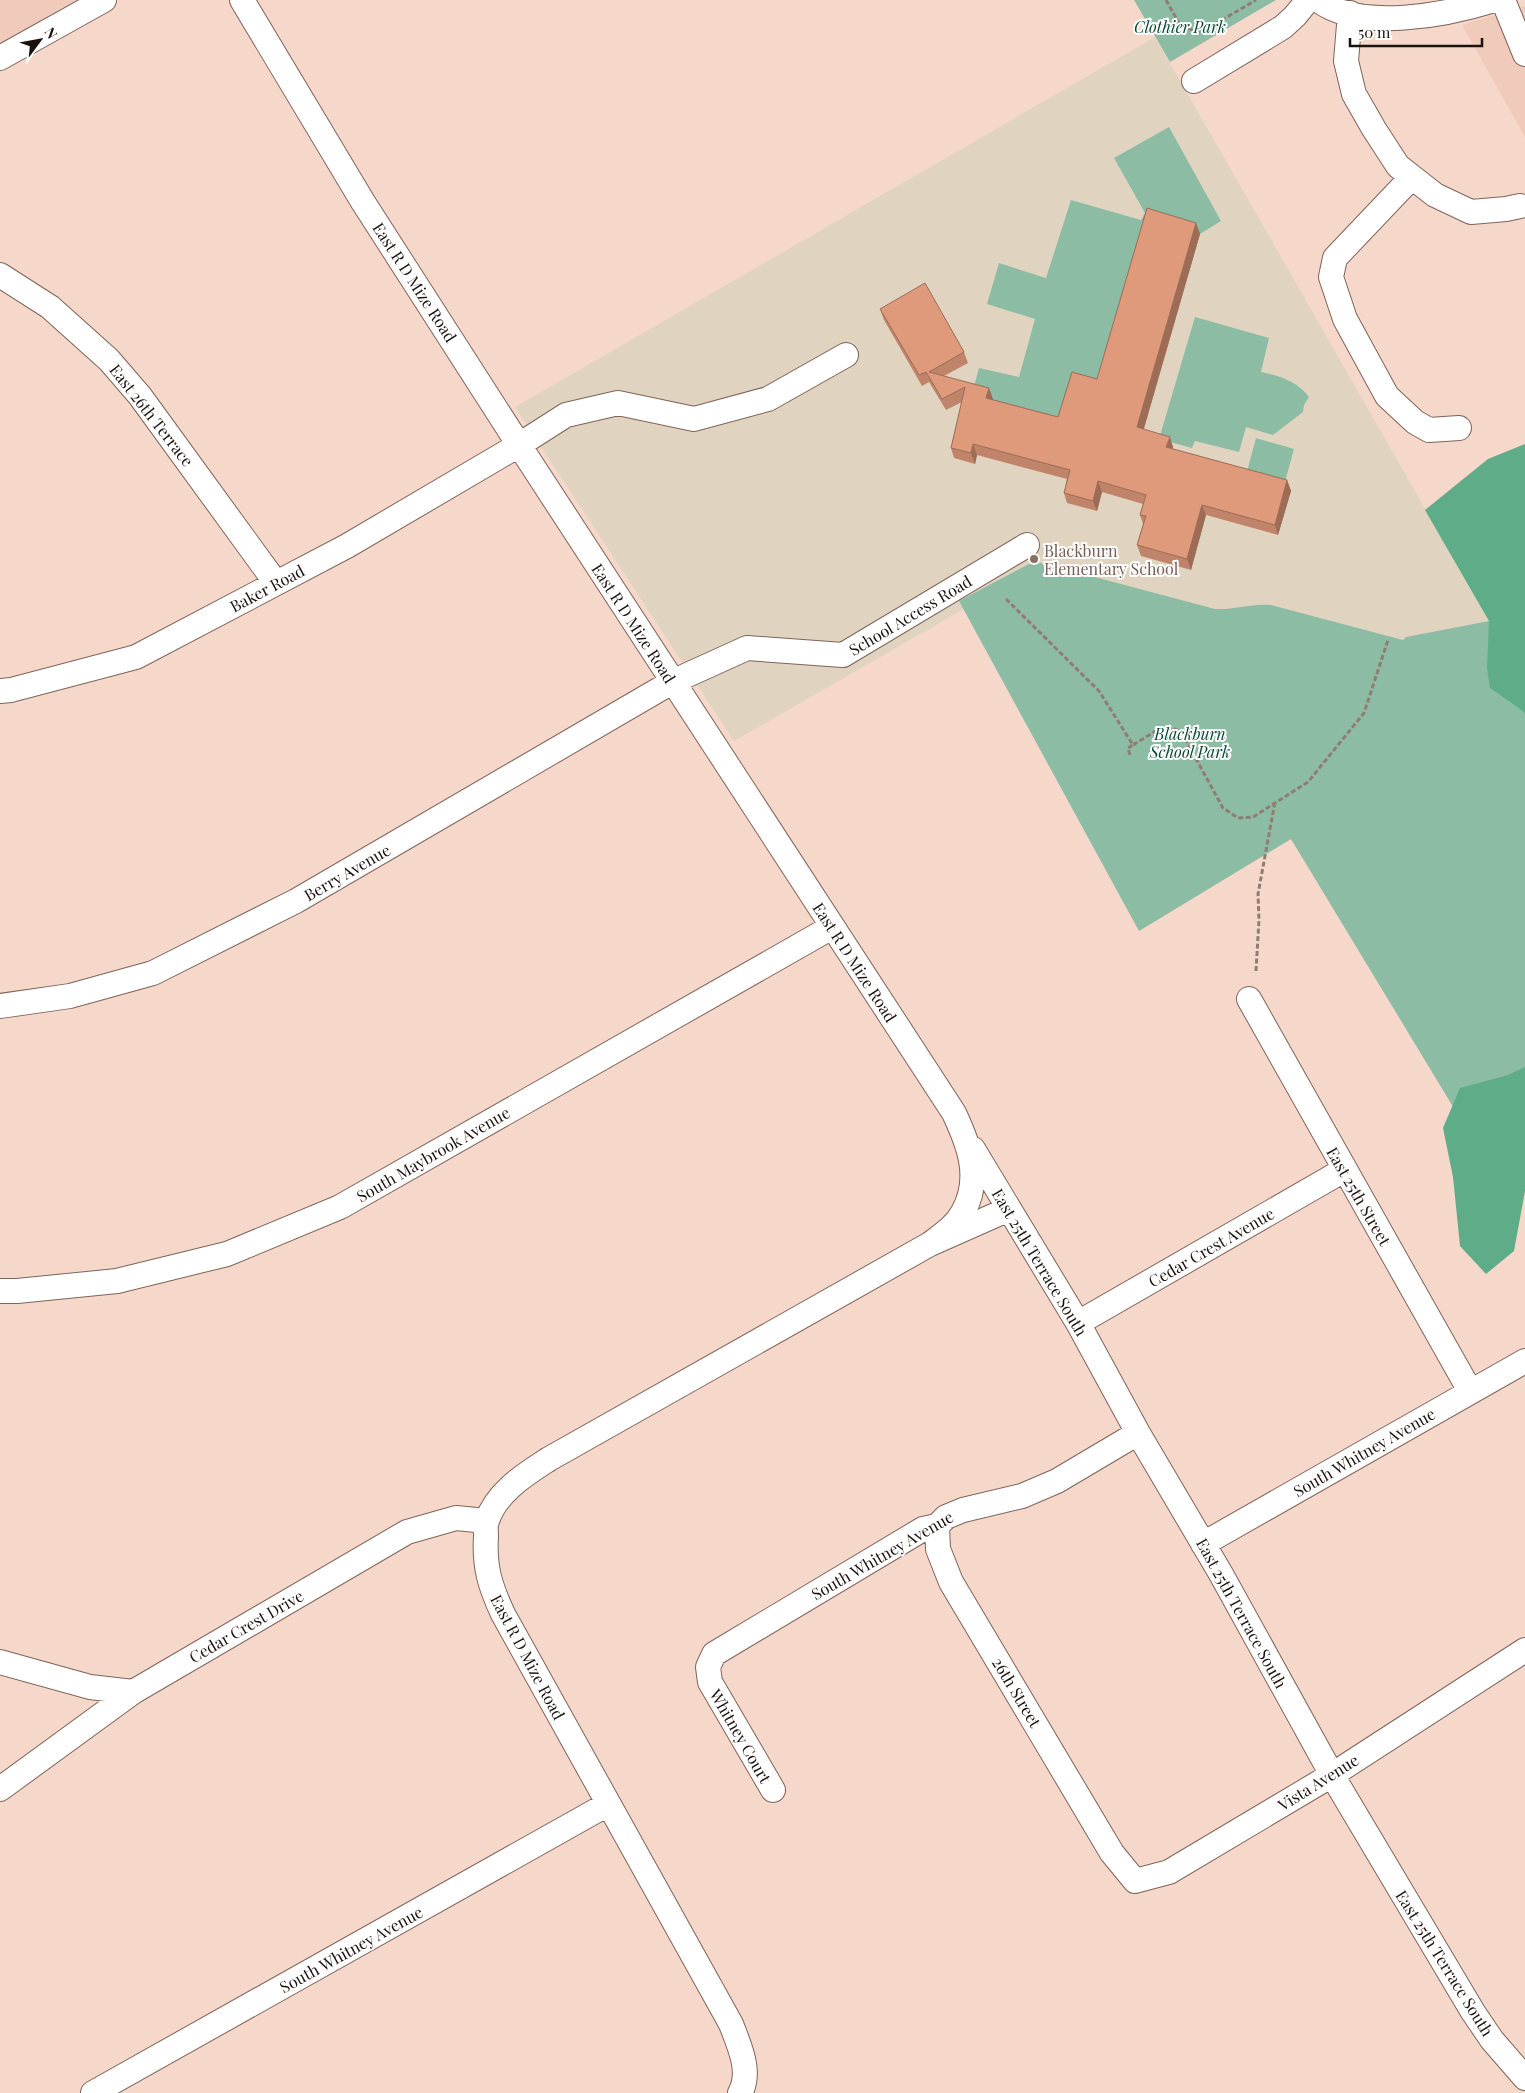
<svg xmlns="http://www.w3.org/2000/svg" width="1525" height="2093" font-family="'Playfair Display',serif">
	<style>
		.built { fill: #f0caba }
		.education { fill: #e0d4c0 }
		.green { fill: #8dbca5 }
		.forest { fill: #5fac89 }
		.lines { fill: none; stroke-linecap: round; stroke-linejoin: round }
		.minor-casing { stroke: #7e6459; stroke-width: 26 }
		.path { stroke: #917c73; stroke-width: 3; stroke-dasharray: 5 2.5; stroke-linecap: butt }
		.minor { stroke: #fff; stroke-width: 24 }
		.wall { fill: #c0846a }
		.shaded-wall { fill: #9c6c56 }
		.building { fill: #df9a7b; stroke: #9c6c56 }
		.education-dot { fill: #8d6e63; stroke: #fff; stroke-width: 2 }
		.labels { text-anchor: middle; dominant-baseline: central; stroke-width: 4; stroke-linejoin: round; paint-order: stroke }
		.park-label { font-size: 16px; font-style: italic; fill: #094a32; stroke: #fff }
		.street-label { font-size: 16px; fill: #1b110d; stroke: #fff }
		.education-label { font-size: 16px; fill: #785e54; stroke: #fff; text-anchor: start }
	</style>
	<rect width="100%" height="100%" fill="#f6d8cb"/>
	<path class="built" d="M0,0h84l-84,47z
		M1525,6v131l-63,-112z"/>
	<path class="education" d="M1155,37l370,646 -50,460 -184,-304 -152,92 -175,-322 -230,132 -219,-334z"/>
	<path class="green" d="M1134,0h142l-106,62z
		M1169,127l52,94 -21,13 -92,206 -136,-47 7,-25 40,9 16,-58 -48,-15 12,-41 47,15 25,-78 70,20 4,-7 -31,-55z
		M1195,317l74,21 -8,34c19,4 36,9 48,25l-5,8 -1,7 -30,23 -27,-8 -7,25 -44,-11 -3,7 -33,-9z
		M1256,438l38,11 -11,40 -38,-10z
		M1042,563l173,46c19,1 36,-6 56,-4l132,35 3,-3 83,-16 36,62v428l-50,32 -184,-304 -152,92 -180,-330 70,-37z"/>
	<path class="forest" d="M1525,444v271l-2,-4 -33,-23 -3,-20 2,-47 -64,-111 63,-51z
		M1525,1067v124l-11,60 -28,23 -26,-28 -7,-69 -10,-49 17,-40 48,-13z"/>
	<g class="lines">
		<defs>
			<path id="minor" d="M242,0l121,202 156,243 435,668c15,32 28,65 9,99 -7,14 -21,23 -33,32
				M1318,0c43,32 128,15 176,0
				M1503,0l22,54
				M1350,13l-4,48 8,33 20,35 24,37 37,29 36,17 35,-3 14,-3
				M0,58l104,-58
				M1194,81l89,-54 12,-11 13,-16
				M1412,177l-77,81 -4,19 14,42 42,77 28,26 14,8 30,-2
				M0,275l50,32 59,53 31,36 136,187
				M0,691l11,-1 125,-33 211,-111 172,-101 47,-30 52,-12 76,16 74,-20 78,-44
				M1249,999l221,392
				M0,1006l70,-10 83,-23 143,-72 376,-219 75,-34 96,7 184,-110
				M973,1149l105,174 60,110 83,141 111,201 141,237 19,28 33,38
				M0,1291h17l100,-10 110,-27 113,-47 492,-280
				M1078,1323l266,-153
				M937,1526l1,23 13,33 161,271 23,28 34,-9 163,-97 193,-125
				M1203,1544l322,-183
				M0,1662l90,25 43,5
				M0,1789l133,-97 274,-160 49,-14 31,3
				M773,1790l-63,-108 -2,-15 6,-13 209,-125 14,-3 9,-9 17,-7 59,-14 35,-15 81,-48
				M93,2093l515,-289
				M740,2093c12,-21 -1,-48 -9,-69l-228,-410c-13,-28 -19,-47 -17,-78 0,-5 -1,-11 1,-15 9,-29 39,-47 62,-62l381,-215 79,-35"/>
		</defs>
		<use href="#minor" class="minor-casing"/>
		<path class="path" d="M1166,0l14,25 20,8 56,-33
			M1006,599l93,92 34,54c16,-9 35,-27 50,-10l40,73 15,10 15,-1 55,-35 56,-69 24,-73
			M1130,755l-2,-7 5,-3
			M1256,971l3,-51 -1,-26 17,-92"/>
		<use href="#minor" class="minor"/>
	</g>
	<path class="wall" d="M1196,223l4,11 -56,195 29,18v2l114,31 4,11 -13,44 -72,-20 -15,55 -50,-14 -4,-11 6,-21 -3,-9 3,-11 -41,-12 -5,19 -30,-8 -3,-10 3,-14 -90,-24 -2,9 -21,-6 -3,-10 11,-46 -16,8 -17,-28 -7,4 -38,-66 -4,-11 84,43 4,11 -24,13 49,23v1l65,17 39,-38z"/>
	<path class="shaded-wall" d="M1196,223l4,11 -59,204 -4,-11z
		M989,388l4,11 -3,10 -4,-11z
		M1170,437l3,10 -3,11 -4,-11z
		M973,444l4,11 -2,9 -4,-11z
		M1287,480l4,11 -13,44 -3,-10z
		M1098,481l4,11 -5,19 -4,-10z
		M1202,505l4,10 -15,55 -4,-11z"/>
	<path class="building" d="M1147,208l49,15 -59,204 33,10 -4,10 121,33 -12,45 -73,-20 -15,54 -50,-14 9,-29 -6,-1 6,-20 -48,-14 -5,20 -29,-8 6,-23 -97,-26 -2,9 -20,-5 14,-61 -23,12 -16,-27 -7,3 -39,-66 45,-26 39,69 -35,20 60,16 -3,10 72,19 14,-45 25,7z"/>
	<circle class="education-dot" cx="1034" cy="559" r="5"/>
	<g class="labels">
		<g class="park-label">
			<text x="1180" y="26">Clothier Park</text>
			<text x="1190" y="733">Blackburn<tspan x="1190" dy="18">School Park</tspan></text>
		</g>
		<g class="street-label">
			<text transform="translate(415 282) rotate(57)">East R D Mize Road</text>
			<text transform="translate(152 415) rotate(52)">East 26th Terrace</text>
			<text transform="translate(267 588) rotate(-28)">Baker Road</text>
			<text transform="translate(910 615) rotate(-31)">School Access Road</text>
			<text transform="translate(634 623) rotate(57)">East R D Mize Road</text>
			<text transform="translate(347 872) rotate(-30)">Berry Avenue</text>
			<text transform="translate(855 962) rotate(57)">East R D Mize Road</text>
			<text transform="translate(433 1154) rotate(-30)">South Maybrook Avenue</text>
			<text transform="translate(1359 1196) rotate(60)">East 25th Street</text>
			<text transform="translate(1211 1247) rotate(-30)">Cedar Crest Avenue</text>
			<text transform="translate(1040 1262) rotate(59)">East 25th Terrace South</text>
			<text transform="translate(1364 1452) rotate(-30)">South Whitney Avenue</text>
			<text transform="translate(882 1555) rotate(-30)">South Whitney Avenue</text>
			<text transform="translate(1242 1613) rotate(61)">East 25th Terrace South</text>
			<text transform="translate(246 1626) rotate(-30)">Cedar Crest Drive</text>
			<text transform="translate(528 1657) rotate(62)">East R D Mize Road</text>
			<text transform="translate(1017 1692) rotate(59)">26th Street</text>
			<text transform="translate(741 1736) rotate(60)">Whitney Court</text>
			<text transform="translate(1318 1782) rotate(-32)">Vista Avenue</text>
			<text transform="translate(351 1949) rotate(-29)">South Whitney Avenue</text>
			<text transform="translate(1445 1963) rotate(58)">East 25th Terrace South</text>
		</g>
		<g class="education-label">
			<text x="1044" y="550">Blackburn<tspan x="1044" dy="18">Elementary School</tspan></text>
		</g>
	</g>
	<g transform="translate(40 40) rotate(58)" stroke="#ffffff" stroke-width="4" paint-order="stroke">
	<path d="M0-4L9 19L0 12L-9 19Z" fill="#1b110d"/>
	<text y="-8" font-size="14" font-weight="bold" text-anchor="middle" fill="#1b110d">N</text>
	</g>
	<path d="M1350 38v8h132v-8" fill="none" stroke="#1b110d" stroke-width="2.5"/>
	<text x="1358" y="38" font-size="15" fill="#1b110d" stroke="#ffffff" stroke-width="4" paint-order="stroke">50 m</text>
</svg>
